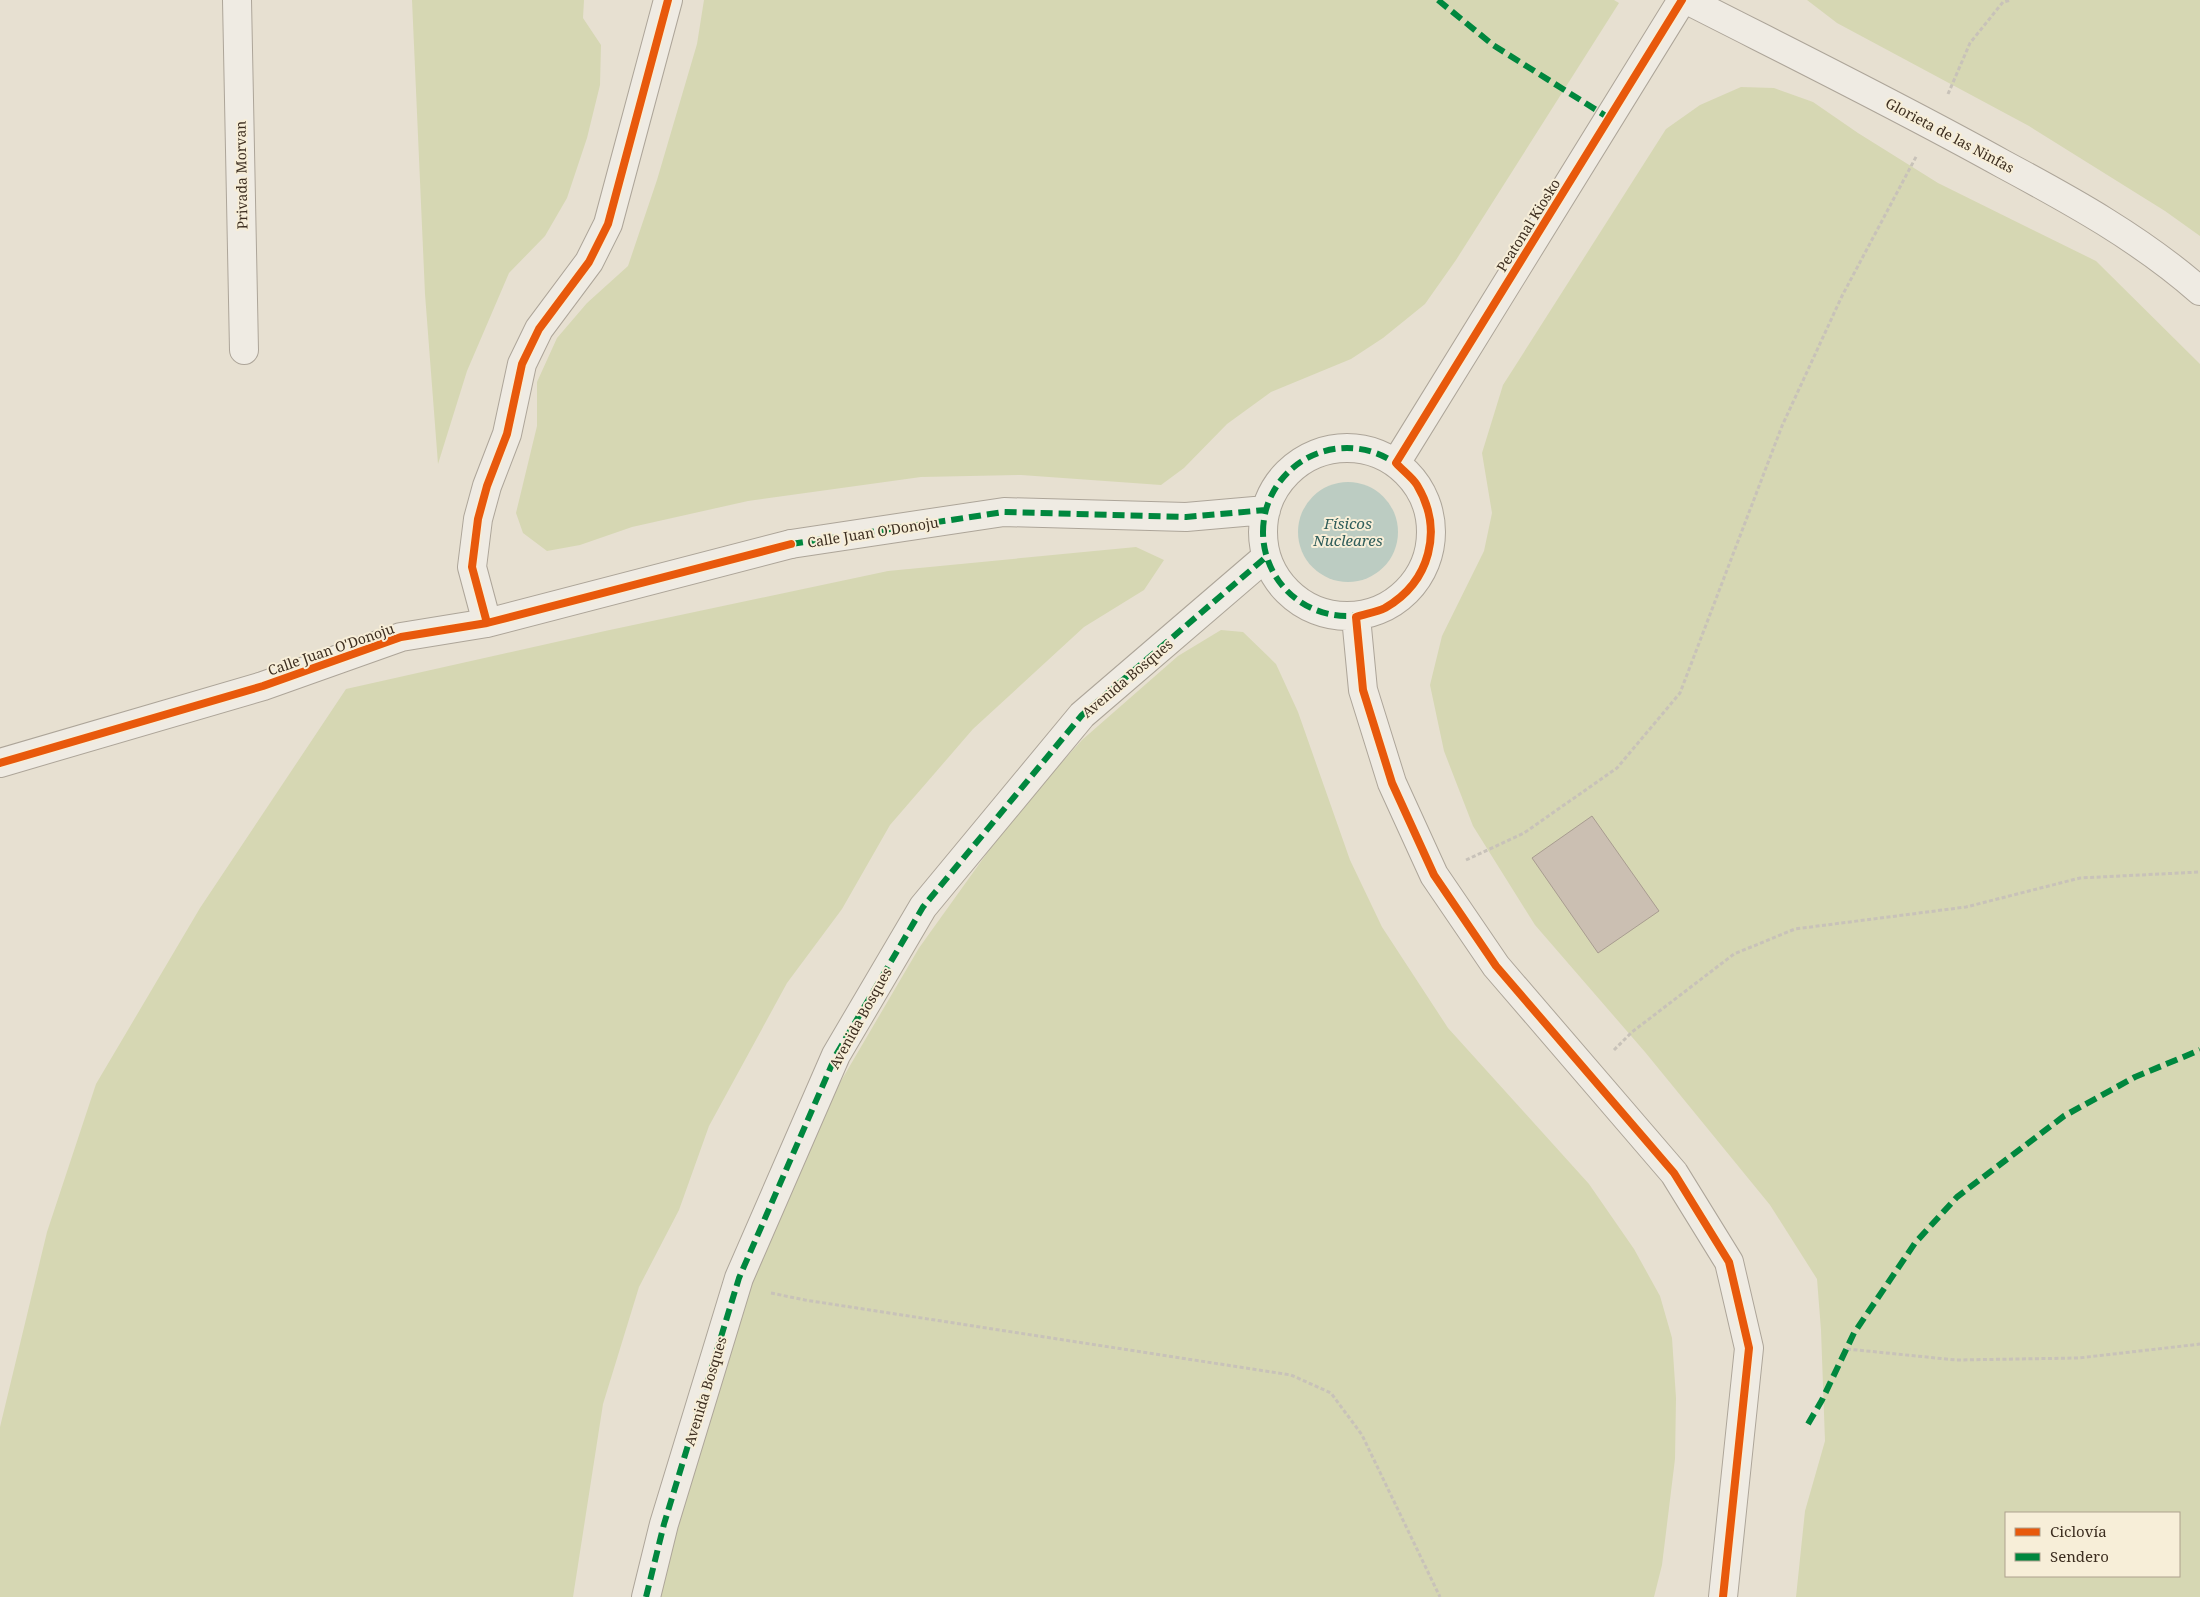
<svg xmlns="http://www.w3.org/2000/svg" width="2200" height="1597" font-family="'Noto Serif',serif">
	<style>
		.green { fill: #d6d7b3; fill-rule: evenodd }
		.water { fill: #bcccc2 }
		.building { fill: #cbbfb2; stroke: #a89c90 }
		.lines { fill: none; stroke-linecap: round; stroke-linejoin: round }
		.pedestrian-casing { stroke: #ada599; stroke-width: 30 }
		.minor-casing { stroke: #ada599; stroke-width: 30 }
		.path { stroke: #c8c2b9; stroke-width: 3; stroke-dasharray: 4 2.5; stroke-linecap: butt }
		.pedestrian { stroke: #efebe3; stroke-width: 28 }
		.minor { stroke: #efebe3; stroke-width: 28 }
		.quiet { stroke: #00873e; stroke-width: 6; stroke-dasharray: 12 6; stroke-linecap: butt }
		.cycleway-casing { stroke: #f7eed8; stroke-width: 11 }
		.cycleway { stroke: #e8590c; stroke-width: 8 }
		.labels { text-anchor: middle; dominant-baseline: central; stroke-width: 4; stroke-linejoin: round; paint-order: stroke }
		.street-label { font-size: 14px; fill: #3d2e20; stroke: #f7eed8 }
		.water-label { font-size: 15px; font-style: italic; fill: #2f5d5a; stroke: #f7eed8 }
	</style>
	<rect width="100%" height="100%" fill="#e7e0d1"/>
	<path class="green" d="M412,0h172l-1,18 18,27 -1,40 -13,53 -20,60 -22,38 -36,37 -42,98 -29,93 -13,-170z
		M704,0h910l5,3 -163,257 -31,44 -42,34 -32,21 -80,33 -44,32 -43,44 -23,17 -140,-10 -100,2 -173,24 -116,26 -52,18 -33,6 -24,-18 -7,-20 21,-87v-44l20,-44 30,-35 41,-37 29,-86 40,-136z
		M1807,0h393v236l-35,-25 -136,-85 -192,-103z
		M1741,87l33,1 39,14 45,31 80,50 158,78 104,103v1233h-404l9,-86 20,-70 -4,-111 -4,-51 -47,-74 -125,-153 -110,-127 -62,-99 -29,-75 -14,-66 12,-49 42,-85 8,-38 -10,-60 21,-68 163,-256 34,-24zM2006,1513h173v63h-173z
		M1136,547l28,13 -20,30 -60,37 -111,102 -83,96 -48,84 -55,74 -78,143 -30,84 -40,77 -36,117 -30,193h-573v-170l47,-195 49,-148 104,-176 146,-219 259,-58 283,-60z
		M1221,630l22,2 33,32 22,48 52,148 32,67 66,101 141,156 45,65 26,47 12,42 4,60 -1,61 -13,106 -8,32h-996l24,-100 76,-238 63,-144 98,-167 96,-134 67,-74 96,-84z"/>
	<path class="water" d="M1298 532a50 50 0 1 1 100 0a50 50 0 1 1-100 0Z"/>
	<path class="building" d="M1592,816l67,95 -61,42 -66,-95z"/>
	<g class="lines">
		<defs>
			<path id="pedestrian" d="M1263 532a84 84 0 1 1 168 0a84 84 0 1 1-168 0Z
				M1396,463l286,-463
				M791,544l213,-32 182,5 80,-7
				M1356,617l7,73 29,93 42,92 62,91 178,207 55,89 20,86 -26,249
				M646,1597l18,-73 75,-246 97,-223 87,-148 159,-192 184,-158"/>
			<path id="minor" d="M237,0l7,350
				M1687,0c106,54 212,106 316,164 69,37 138,75 197,127
				M487,623l-15,-56 6,-48 9,-33 20,-52 15,-70 17,-35 50,-67 19,-38 60,-224
				M0,763l263,-77 138,-49 86,-14 304,-79"/>
		</defs>
		<use href="#pedestrian" class="pedestrian-casing"/>
		<use href="#minor" class="minor-casing"/>
		<path class="path" d="M1948,94l22,-51 33,-41 8,-2
			M1466,860l58,-27 93,-65 63,-75 102,-267 60,-130 75,-141
			M1614,1050l18,-18 102,-78 61,-25 171,-22 114,-29 120,-6
			M771,1293l34,7 486,75 40,18 31,42 78,162
			M1847,1349l109,11 123,-2 121,-14"/>
		<use href="#pedestrian" class="pedestrian"/>
		<use href="#minor" class="minor"/>
		<path class="quiet" d="M1438,0l55,45 116,73
			M1263 532a84 84 0 1 1 168 0a84 84 0 1 1-168 0Z
			M791,544l213,-32 182,5 80,-7
			M1808,1424l14,-24 32,-67 61,-90 42,-46 107,-81 71,-39 65,-27
			M646,1597l18,-73 75,-246 97,-223 87,-148 159,-192 184,-158"/>
		<defs>
			<path id="cycleway" d="M1682,0l-286,463c6,7 16,14 21,22 27,45 13,97 -32,123 -8,4 -20,6 -29,9l7,73 29,93 42,92 62,91 178,207 55,89 20,86 -26,249
				M487,623l-15,-56 6,-48 9,-33 20,-52 15,-70 17,-35 50,-67 19,-38 60,-224
				M0,763l263,-77 138,-49 86,-14 304,-79"/>
		</defs>
		<use href="#cycleway" class="cycleway-casing"/>
		<use href="#cycleway" class="cycleway"/>
	</g>
	<g class="labels">
		<g class="street-label">
			<text transform="translate(1950 135) rotate(28)">Glorieta de las Ninfas</text>
			<text transform="translate(241 175) rotate(-91)">Privada Morvan</text>
			<text transform="translate(1528 225) rotate(-58)">Peatonal Kiosko</text>
			<text transform="translate(873 532) rotate(-9)">Calle Juan O'Donoju</text>
			<text transform="translate(331 649) rotate(-19)">Calle Juan O'Donoju</text>
			<text transform="translate(1127 678) rotate(-40)">Avenida Bosques</text>
			<text transform="translate(860 1018) rotate(-61)">Avenida Bosques</text>
			<text transform="translate(705 1391) rotate(-73)">Avenida Bosques</text>
		</g>
		<g class="water-label">
			<text x="1348" y="523">Físicos<tspan x="1348" dy="17">Nucleares</tspan></text>
		</g>
	</g>
	<rect x="2005" y="1512" width="175" height="65" fill="#f7eed8" stroke="#ada18e"/>
	<rect x="2015" y="1528" width="25" height="8" fill="#e8590c" stroke="#ada18e"/>
	<text x="2050" y="1537" font-size="15" fill="#3d2e20">Ciclovía</text>
	<rect x="2015" y="1553" width="25" height="8" fill="#00873e" stroke="#ada18e"/>
	<text x="2050" y="1562" font-size="15" fill="#3d2e20">Sendero</text>
</svg>
